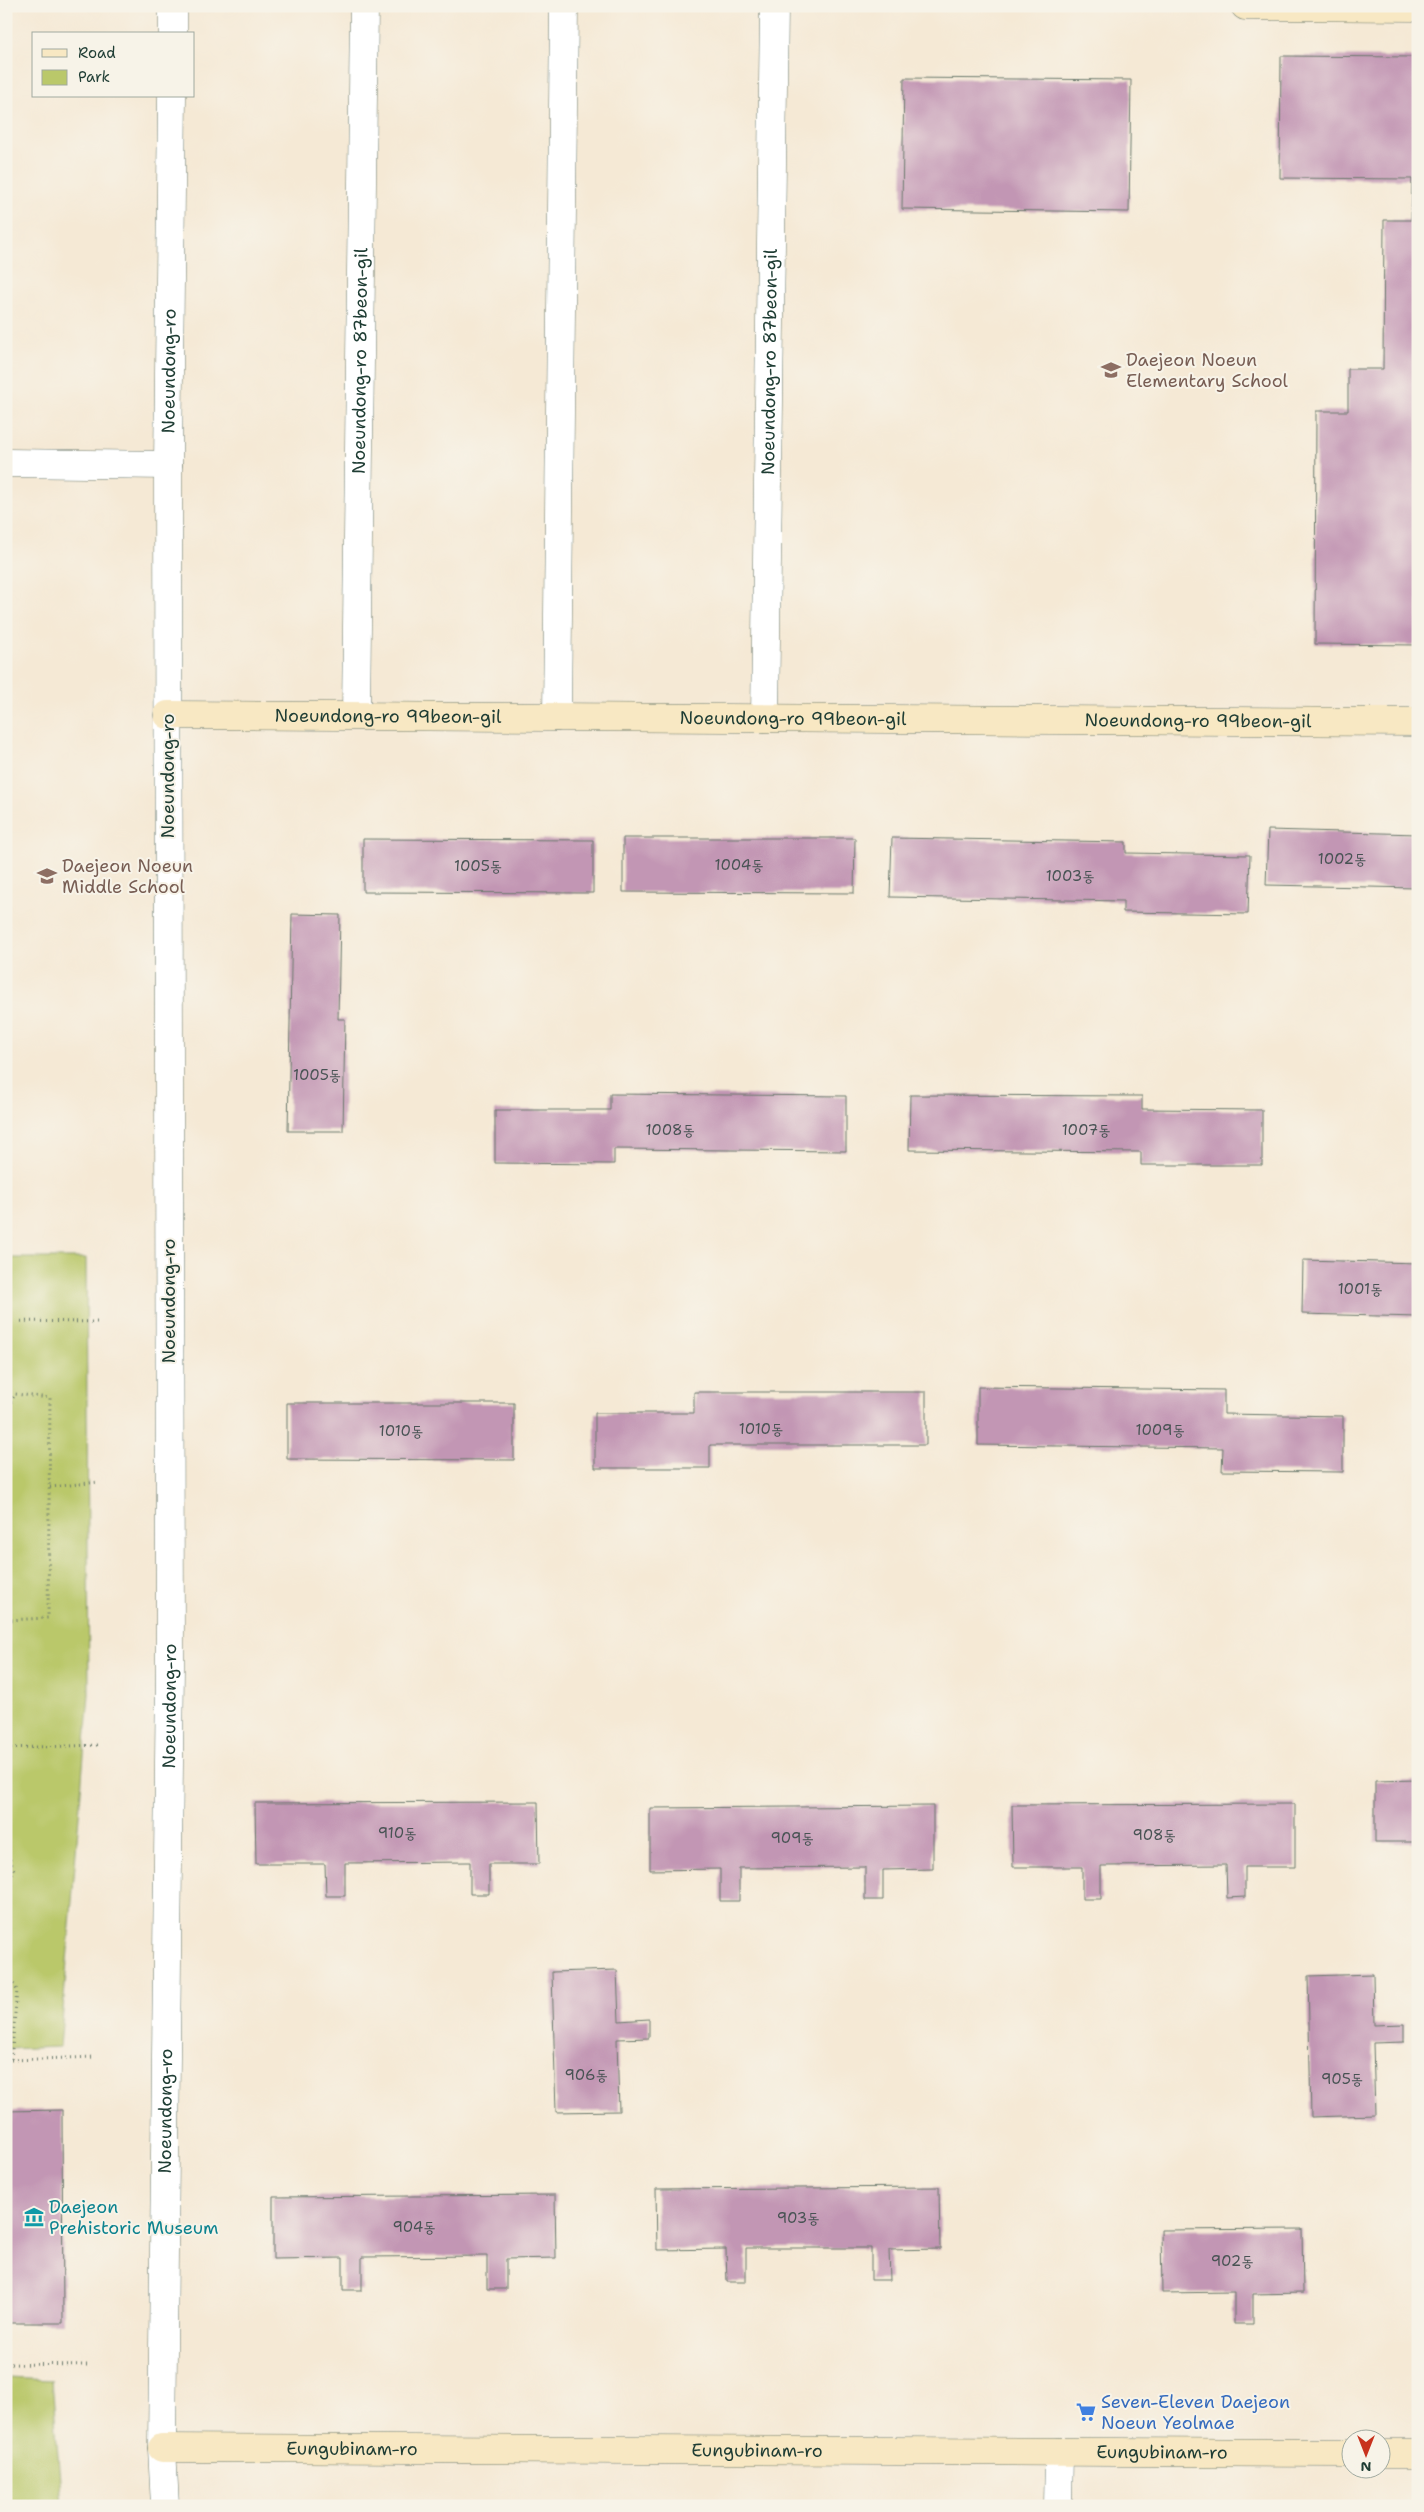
<svg xmlns="http://www.w3.org/2000/svg" width="1424" height="2512" font-family="'Shantell Sans','Poor Story',sans-serif">
	<style>
		.green { fill: #bac86a; stroke: #6c824f }
		.building { fill: #c296b4 }
		.lines { fill: none; stroke-linecap: round; stroke-linejoin: round }
		.street-casing { stroke: #6a796c; stroke-width: 29 }
		.secondary-casing { stroke: #6a796c; stroke-width: 29 }
		.path { stroke: #6a796c; stroke-width: 3; stroke-dasharray: 1 4; stroke-linecap: butt }
		.street { stroke: #fff; stroke-width: 28 }
		.secondary { stroke: #f8e8c3; stroke-width: 28 }
		.labels { text-anchor: middle; dominant-baseline: central; stroke-width: 4; stroke-linejoin: round; paint-order: stroke }
		.number-label { font-size: 15px; fill: #485354 }
		.education-label { font-size: 18px; fill: #785e54; stroke: #f7f3e8; text-anchor: start }
		.street-label { font-size: 18px; fill: #1f3d34; stroke: #f7f3e8 }
		.culture-label { font-size: 18px; fill: #0d838f; stroke: #f7f3e8; text-anchor: start }
		.shop-label { font-size: 18px; fill: #366cbe; stroke: #f7f3e8; text-anchor: start }
	</style>
	<rect width="100%" height="100%" fill="#f7f3e8"/>
	<filter id="ink" filterUnits="userSpaceOnUse"><feTurbulence type="fractalNoise" baseFrequency=".02" numOctaves="2"/><feDisplacementMap in="SourceGraphic" scale="10" xChannelSelector="R" yChannelSelector="G"/><feConvolveMatrix kernelMatrix="1 2 1 2 8 2 1 2 1" color-interpolation-filters="sRGB"/></filter>
	<filter id="wash" filterUnits="userSpaceOnUse"><feTurbulence type="fractalNoise" baseFrequency=".0096" numOctaves="4" result="noise"/><feDisplacementMap in="SourceGraphic" scale="20" xChannelSelector="R" yChannelSelector="G"/><feGaussianBlur stdDeviation="1.12" result="paint"/><feColorMatrix in="noise" values="0 0 0 0 0 0 0 0 0 0 0 0 0 0 0 0 0 1.4 0 .05"/><feComposite in="paint" operator="in"/></filter>
	<g filter="url(#wash)">
		<rect width="100%" height="100%" fill="#f5e9d5"/>
		<path class="green" d="M6,1258h80l3,436 -29,353 -54,2z
			M6,2378l46,2 10,126h-56z"/>
		<g id="blocks">
			<path class="building" d="M1281,56l134,1v37h3v551l-103,-1 1,-233h32v-42h35l1,-149h27l1,-41 -132,-1z
				M904,78l227,2 -2,132 -227,-3z
				M1268,830l150,4v54l-152,-3z
				M623,838h232l-1,55 -231,-1z
				M892,838l234,4v11l124,2 -2,59 -125,-2v-11l-233,-4z
				M363,839l230,1v53l-230,-1z
				M292,914l48,1 -2,104h7l-2,112h-55z
				M610,1094l236,2v55l-232,-2v15l-119,-1v-53h115z
				M910,1095l232,1v13l120,1v55h-121v-13l-232,-2z
				M1303,1260l115,3v54l-116,-3z
				M978,1387l246,3v24l119,2v56l-121,-1 1,-23 -245,-3z
				M694,1392h232v53h-216v23h-115v-55h99z
				M287,1403h227v57l-227,-1z
				M1418,1780v62h-43v-61z
				M538,1802l1,62h-50v30h-19v-32l-125,1v33h-19l-1,-32h-69l-1,-61z
				M1295,1804v63h-50v30l-18,1 -1,-33 -125,1v33h-19v-32h-69l-1,-62z
				M933,1806v63l-50,1v30h-18v-33l-126,1v33h-19v-32l-70,1v-62z
				M617,1970l2,51 30,-2v19l-32,1 2,72 -63,1 -4,-140z
				M1373,1974l1,51 30,-1v18l-31,1 2,72 -64,2 -3,-141z
				M62,2110l1,213h-57v-212z
				M939,2187l1,62 -51,1 1,30h-19v-32h-125v34h-19l-1,-33 -69,1 -1,-61z
				M1415,2193h3v61h-3z
				M555,2195l1,63 -50,1v30h-19v-33l-125,1v33h-19v-32l-70,1v-62z
				M1302,2229l1,64 -50,1v30h-19v-32l-72,1 -1,-63z"/>
		</g>
	</g>
	<g filter="url(#ink)">
		<use href="#blocks" fill-opacity="0" stroke="#6a796c" stroke-width="1"/>
		<g class="lines">
			<defs>
				<g id="street">
					<path d="M173,34v-28"/>
					<path d="M6,463l162,2"/>
					<path id="s1" d="M356,715l8,-709"/>
					<path d="M557,717l7,-711"/>
					<path id="s2" d="M765,718l9,-712"/>
					<path id="s3" d="M165,2506l-3,-58 8,-783 -2,-1200 4,-369"/>
					<path d="M1058,2506l1,-54"/>
				</g>
				<g id="secondary">
					<path d="M1245,6l173,1"/>
					<path id="s4" d="M168,715l1250,7"/>
					<path id="s5" d="M162,2448l1190,5"/>
					<path d="M1382,2454h36"/>
				</g>
			</defs>
			<use href="#street" class="street-casing"/>
			<use href="#secondary" class="secondary-casing"/>
			<path class="path" d="M6,1321l94,1
				M6,1411l9,-17 35,4 -2,220 -42,2
				M50,1487l49,-5
				M6,1748l93,-3
				M6,1850l8,20 -8,22
				M6,1971l11,19 -6,70h-5
				M11,2060l84,-3
				M6,2364l83,1"/>
			<use href="#street" class="street"/>
			<use href="#secondary" class="secondary"/>
		</g>
	</g>
	<defs>
		<symbol id="school-bare" viewBox="-9 -9 18 18"><path d="M0-5L7-2L0 1L-7-2ZM-4 1L0 2.5L4 1V4Q0 6-4 4Z" fill="#8d6e63" stroke="#f7f3e8" stroke-width="2.5" paint-order="stroke"/></symbol>
		<symbol id="museum-bare" viewBox="-9 -9 18 18"><path d="M0-6L6-3V-2H-6V-3ZM-5-1h2V3h-2ZM-1-1h2V3h-2ZM3-1h2V3H3ZM-6 4H6V6H-6Z" fill="#0f9aa8" stroke="#f7f3e8" stroke-width="2.5" paint-order="stroke"/></symbol>
		<symbol id="supermarket-bare" viewBox="-9 -9 18 18"><path d="M-6-5.5h2.5l.6 2H6L4.5 2H-2.5L-4.4-4H-6ZM-1.5 3.2a1.3 1.3 0 1 0 .1 0ZM3 3.2a1.3 1.3 0 1 0 .1 0Z" fill="#3f7fe0" stroke="#f7f3e8" stroke-width="2.5" paint-order="stroke"/></symbol>
	</defs>
	<g fill-rule="evenodd">
		<use href="#school-bare" x="1097" y="356" width="28" height="28"/>
		<use href="#school-bare" x="33" y="862" width="28" height="28"/>
		<use href="#museum-bare" x="20" y="2203" width="28" height="28"/>
		<use href="#supermarket-bare" x="1072" y="2398" width="28" height="28"/>
	</g>
	<g class="labels">
		<g class="number-label">
			<text x="1342" y="859">1002동</text>
			<text x="739" y="865">1004동</text>
			<text x="478" y="866">1005동</text>
			<text x="1070" y="876">1003동</text>
			<text x="317" y="1075">1005동</text>
			<text x="670" y="1130">1008동</text>
			<text x="1086" y="1130">1007동</text>
			<text x="1360" y="1289">1001동</text>
			<text x="761" y="1429">1010동</text>
			<text x="1160" y="1430">1009동</text>
			<text x="401" y="1431">1010동</text>
			<text x="397" y="1833">910동</text>
			<text x="1154" y="1835">908동</text>
			<text x="792" y="1838">909동</text>
			<text x="586" y="2075">906동</text>
			<text x="1342" y="2079">905동</text>
			<text x="798" y="2218">903동</text>
			<text x="414" y="2227">904동</text>
			<text x="1232" y="2261">902동</text>
		</g>
		<g class="education-label">
			<text x="1126" y="360">Daejeon Noeun<tspan x="1126" dy="21">Elementary School</tspan></text>
			<text x="62" y="866">Daejeon Noeun<tspan x="62" dy="21">Middle School</tspan></text>
		</g>
		<g class="street-label">
			<text stroke="none"><textPath href="#s1" startOffset="354">Noeundong-ro 87beon-gil</textPath></text>
			<text stroke="none"><textPath href="#s2" startOffset="356">Noeundong-ro 87beon-gil</textPath></text>
			<text stroke="none"><textPath href="#s3" startOffset="2135">Noeundong-ro</textPath></text>
			<text stroke="none"><textPath href="#s4" startOffset="220">Noeundong-ro 99beon-gil</textPath></text>
			<text stroke="none"><textPath href="#s4" startOffset="625">Noeundong-ro 99beon-gil</textPath></text>
			<text stroke="none"><textPath href="#s4" startOffset="1030">Noeundong-ro 99beon-gil</textPath></text>
			<text transform="translate(168 776) rotate(-90)">Noeundong-ro</text>
			<text transform="translate(169 1301) rotate(-90)">Noeundong-ro</text>
			<text stroke="none"><textPath href="#s3" startOffset="800">Noeundong-ro</textPath></text>
			<text stroke="none"><textPath href="#s3" startOffset="395">Noeundong-ro</textPath></text>
			<text stroke="none"><textPath href="#s5" startOffset="190">Eungubinam-ro</textPath></text>
			<text stroke="none"><textPath href="#s5" startOffset="595">Eungubinam-ro</textPath></text>
			<text stroke="none"><textPath href="#s5" startOffset="1000">Eungubinam-ro</textPath></text>
		</g>
		<g class="culture-label">
			<text x="49" y="2207">Daejeon<tspan x="49" dy="21">Prehistoric Museum</tspan></text>
		</g>
		<g class="shop-label">
			<text x="1101" y="2402">Seven-Eleven Daejeon<tspan x="1101" dy="21">Noeun Yeolmae</tspan></text>
		</g>
	</g>
	<rect width="1424" height="2512" fill="none" stroke="#f7f3e8" stroke-width="25"/>
	<rect x="32" y="32" width="162" height="65" fill="#f7f3e8" stroke="#a1aaa0"/>
	<rect x="42" y="49" width="25" height="8" fill="#f8e8c3" stroke="#a1aaa0"/>
	<text x="78" y="58" font-size="15" fill="#1f3d34">Road</text>
	<rect x="42" y="70" width="25" height="15" fill="#bac86a" stroke="#a1aaa0"/>
	<text x="78" y="82" font-size="15" fill="#1f3d34">Park</text>
	<g transform="translate(1366 2454) rotate(180)"><circle r="24" fill="#f7f3e8" stroke="#a1aaa0"/>
	<path d="M0-4L9 19L0 12L-9 19Z" fill="#c8321e"/>
	<text y="-8" font-size="14" font-weight="bold" text-anchor="middle" fill="#1f3d34">N</text>
	</g>
</svg>
